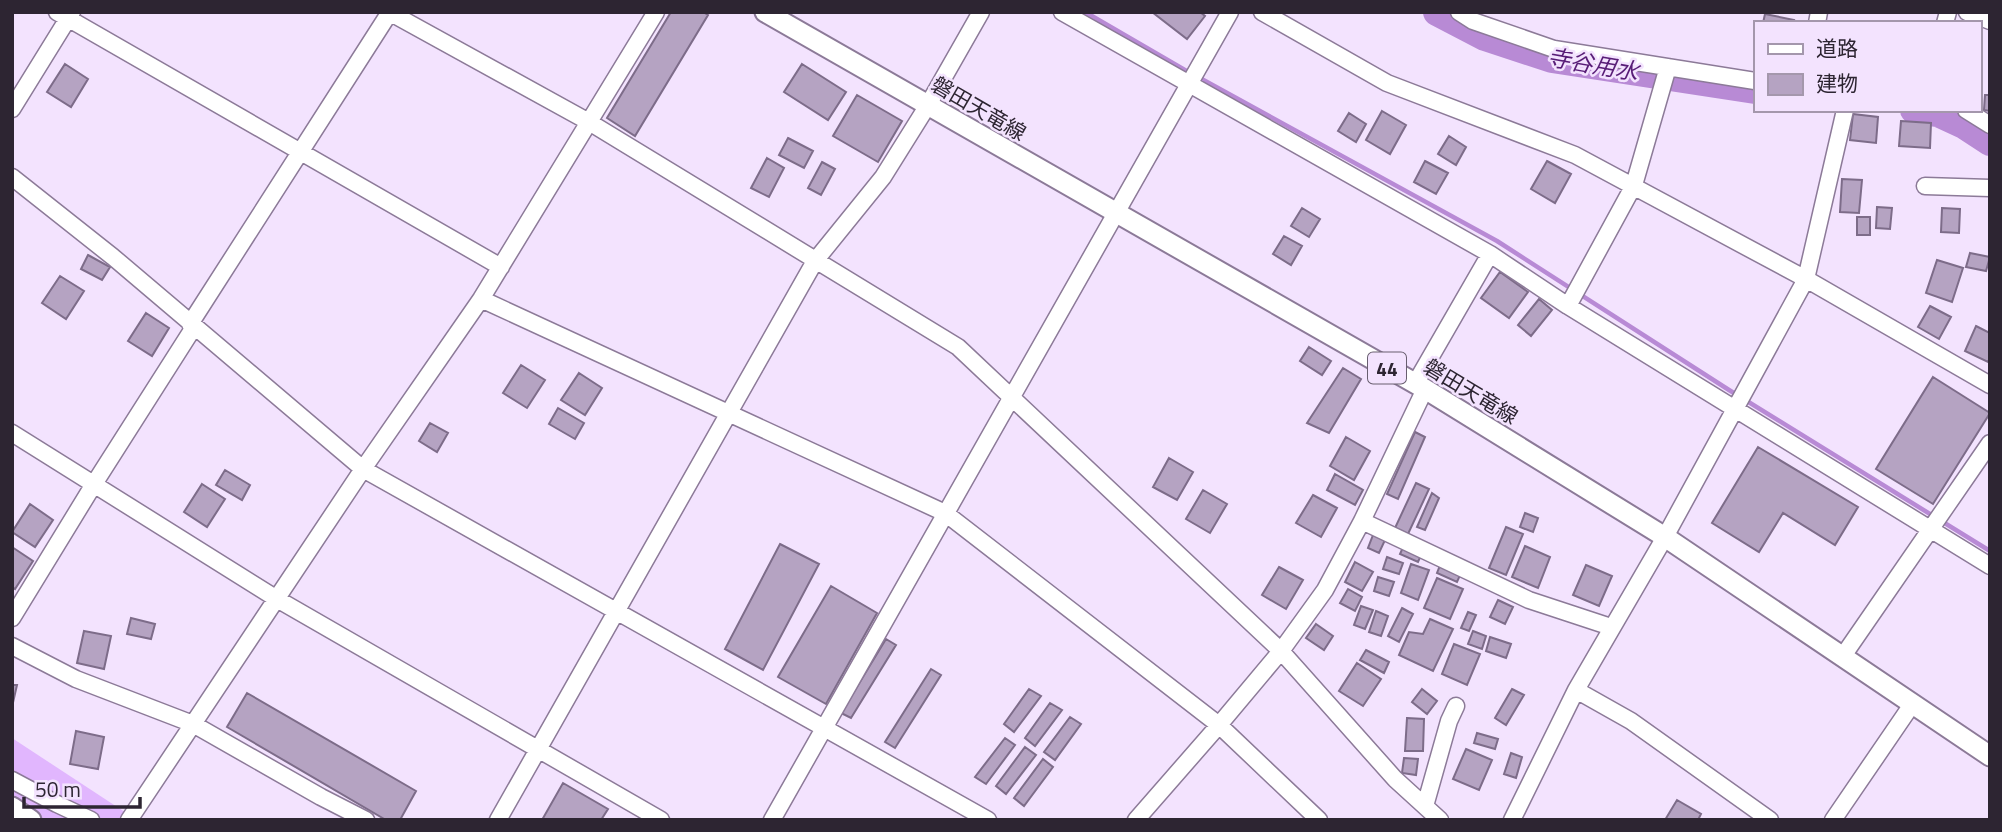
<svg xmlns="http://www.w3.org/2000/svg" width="2002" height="832" font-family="'Titillium Web','Noto Sans JP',sans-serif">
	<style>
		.grass { fill: #e1b6fe }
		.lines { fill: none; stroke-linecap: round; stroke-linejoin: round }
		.stream { stroke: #b88ad5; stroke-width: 4.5 }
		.river { stroke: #b88ad5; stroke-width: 28 }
		.building { fill: #b5a3c2; stroke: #7d6c89; stroke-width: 2 }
		.minor-casing { stroke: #8c7a98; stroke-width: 19 }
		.major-casing { stroke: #8c7a98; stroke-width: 23 }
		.minor { stroke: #fff; stroke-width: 16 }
		.major { stroke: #fff; stroke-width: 19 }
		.labels { text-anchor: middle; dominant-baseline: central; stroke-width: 5; stroke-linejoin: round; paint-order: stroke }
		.shield { fill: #f3e3fe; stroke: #685e6f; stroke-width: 2 }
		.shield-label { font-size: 19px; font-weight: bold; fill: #2d2532 }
		.street-label { font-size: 21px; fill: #2d2532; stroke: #f3e3fe }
		.water-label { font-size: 23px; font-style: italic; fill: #581d77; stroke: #f3e3fe }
	</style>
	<rect width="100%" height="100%" fill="#f3e3fe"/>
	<path class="grass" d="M12,738l125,82h-125z"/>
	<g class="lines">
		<path class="stream" d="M1085,12l105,61
			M1198,77l299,164 232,149 261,161"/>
		<path class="river" d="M1437,12l48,25 67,22 203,31
			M1914,110l24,3 26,12 26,17"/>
	</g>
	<path class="building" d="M671,12h32l5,3 -73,121 -28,-18z
		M1152,12h48l5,4 -18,23z
		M1765,14l29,6 -1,3h-30z
		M65,64l23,15 -17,28 -24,-15z
		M802,64l44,28 -18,28 -44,-28z
		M857,95l45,26 -24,41 -45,-26z
		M1985,95h5v16l-6,-1z
		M1382,111l24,14 -16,29 -24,-14z
		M1349,113l17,11 -10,18 -18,-11z
		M1853,114l25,3 -2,26 -26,-3z
		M1901,121l30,2 -1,25 -31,-2z
		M1449,136l17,11 -10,18 -18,-11z
		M788,138l25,13 -9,17 -25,-13z
		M767,158l17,10 -15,29 -18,-9z
		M1425,161l23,12 -12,21 -22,-12z
		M1547,161l24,13 -16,29 -24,-14z
		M822,162l13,7 -14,26 -13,-7z
		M1842,179l20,1 -3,33 -19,-1z
		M1877,207l15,1 -2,21 -14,-1z
		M1302,208l18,11 -11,18 -18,-11z
		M1942,208l18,1 -1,24 -18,-1z
		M1857,217h13v18h-13z
		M1284,236l18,10 -11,19 -18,-11z
		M1970,253l20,4 -4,14 -20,-4z
		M88,255l22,12 -8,13 -21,-11z
		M1937,260l26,8 -11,34 -26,-9z
		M1500,272l28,20 -19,26 -28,-20z
		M60,276l24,15 -18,28 -24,-16z
		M1539,299l13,11 -21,26 -13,-11z
		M1930,306l21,11 -12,22 -21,-12z
		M146,313l23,15 -17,28 -24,-15z
		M1976,326l14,7v25l-2,4 -23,-11z
		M1309,347l22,14 -9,14 -22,-14z
		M521,365l24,15 -18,28 -24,-15z
		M1343,368l18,11 -32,54 -22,-10z
		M579,373l23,15 -17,27 -24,-15z
		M1933,377l57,36 -57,91 -57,-35z
		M558,408l26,15 -9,16 -26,-15z
		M430,423l18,10 -11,19 -18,-11z
		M1415,432l10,5 -27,62 -11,-5z
		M1346,437l24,14 -16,29 -24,-14z
		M1758,447l100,60 -23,38 -52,-32 -24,39 -47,-29z
		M1169,458l24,14 -16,28 -24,-13z
		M225,470l25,15 -8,15 -26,-15z
		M1335,474l28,16 -8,15 -28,-15z
		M1416,483l13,6 -21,45 -13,-6z
		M202,484l23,15 -18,28 -23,-15z
		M1203,490l24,14 -17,29 -24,-14z
		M1432,493l7,5 -14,32 -8,-3z
		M1313,495l24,13 -16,29 -25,-14z
		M30,504l23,16 -18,27 -23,-15z
		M1525,513l13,5 -5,14 -13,-5z
		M1506,527l17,7 -17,41 -17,-7z
		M1373,535l12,5 -6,13 -11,-5z
		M780,544l39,20 -56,106 -38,-21z
		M1404,545l18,8 -4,9 -18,-8z
		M1525,546l25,11 -12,31 -26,-11z
		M12,547l21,14 -18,28 -3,-2z
		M1387,557l16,6 -4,11 -16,-5z
		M1355,562l18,10 -11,19 -17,-9z
		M1441,563l20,10 -4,9 -20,-9z
		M1411,564l18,6 -11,30 -17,-7z
		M1586,565l26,11 -13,30 -26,-11z
		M1279,567l24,13 -17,29 -24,-14z
		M1378,577l16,5 -5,14 -15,-5z
		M1437,578l26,11 -13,30 -26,-11z
		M831,586l46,27 -51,91 -48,-27z
		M1348,589l14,8 -7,14 -15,-8z
		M1498,600l15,7 -8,17 -15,-7z
		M1361,606l12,4 -8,19 -11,-4z
		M1402,608l11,6 -14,28 -11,-6z
		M1376,611l12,5 -7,20 -12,-4z
		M1468,612l8,3 -7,16 -8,-3z
		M131,618l24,6 -4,15 -24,-5z
		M1430,619l23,10 -20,42 -34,-16 10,-23 14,2z
		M1316,624l17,12 -9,14 -18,-12z
		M84,631l27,5 -7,33 -27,-6z
		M1473,631l13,5 -4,13 -14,-5z
		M1490,637l21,7 -5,14 -20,-7z
		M886,639l10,6 -45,73 -10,-5z
		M1454,644l26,10 -13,31 -25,-11z
		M1366,650l23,12 -5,11 -24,-13z
		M1357,663l24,16 -18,27 -24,-15z
		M931,669l10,6 -46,73 -10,-6z
		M12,685h5l-5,22z
		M1029,689l12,7 -27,36 -10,-8z
		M1422,689l15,12 -10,13 -15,-12z
		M1512,689l12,6 -18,30 -11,-7z
		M247,693l169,98 -16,29h-14l-159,-93z
		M1050,703l12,7 -27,36 -10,-8z
		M1070,717l11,7 -26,36 -11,-8z
		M1407,718l17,1 -1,32h-18z
		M76,731l28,6 -6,32 -28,-5z
		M1477,733l21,6 -3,10 -21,-6z
		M1005,738l10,7 -29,39 -11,-7z
		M1025,747l11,8 -30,39 -10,-8z
		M1466,749l26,11 -13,30 -26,-11z
		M1511,753l11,4 -6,21 -12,-4z
		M1404,758l14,1 -2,16 -14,-2z
		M1043,759l10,8 -29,39 -10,-8z
		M563,783l45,26 -7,11h-59z
		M1677,800l24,14 -3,6h-33z"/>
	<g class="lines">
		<defs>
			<path id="minor" d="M57,12l444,255
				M389,12l200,110 369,225 323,304 114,128 45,41
				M1062,12l428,242 78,52 422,260
				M1262,12l125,71 188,72 231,124 184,106
				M1459,12l14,9 81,28 201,32
				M1967,12l23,9
				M1817,23l2,-11
				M1945,23l3,-11
				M12,109l60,-97
				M1966,110l24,15
				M12,177l101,80 250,212 625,351
				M1925,186l65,2
				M481,299l464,214 274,212 100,95
				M1568,306l66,-121 34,-118
				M190,324l200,-312
				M1415,384l75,-130
				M12,433l265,166 384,221
				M1362,521l167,79 82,27
				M12,618l82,-134 100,-157
				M12,646l64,33 117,45 128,73 45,23
				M1843,656l147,-213
				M1576,690l55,31 139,99
				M12,780l45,24 34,16
				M1425,806l24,-85 7,-15
				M129,820l234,-351 118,-170 175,-287
				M498,820l317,-559 68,-84 45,-72 53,-93
				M772,820l458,-808
				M1136,820l83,-95 62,-74 44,-61 37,-69 63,-132
				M1512,820l64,-130 89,-153 141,-258 39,-169
				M1833,820l80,-117"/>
			<path id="major" d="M765,12l660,377 240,148 325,219
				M12,807l19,13"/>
		</defs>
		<use href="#minor" class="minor-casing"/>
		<use href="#major" class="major-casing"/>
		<use href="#minor" class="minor"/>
		<use href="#major" class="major"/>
	</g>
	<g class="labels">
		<rect class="shield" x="1368" y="352.5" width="38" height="31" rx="5"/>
		<g class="shield-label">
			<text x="1387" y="368">44</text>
		</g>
		<g class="street-label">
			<text transform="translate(979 108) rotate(30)">磐田天竜線</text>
			<text transform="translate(1471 391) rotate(31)">磐田天竜線</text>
		</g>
		<g class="water-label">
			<text transform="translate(1593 64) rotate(10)">寺谷用水</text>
		</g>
	</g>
	<rect width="2002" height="832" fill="none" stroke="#2d2532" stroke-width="28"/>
	<rect x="1754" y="21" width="228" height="91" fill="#f3e3fe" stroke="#a497ac" stroke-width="2"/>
	<rect x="1768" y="44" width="35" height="10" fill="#ffffff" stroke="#a497ac" stroke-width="2"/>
	<text x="1816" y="56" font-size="21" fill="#2d2532">道路</text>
	<rect x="1768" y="74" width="35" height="21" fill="#b5a3c2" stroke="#a497ac" stroke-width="2"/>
	<text x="1816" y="91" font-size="21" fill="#2d2532">建物</text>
	<path d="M24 797v10h116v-10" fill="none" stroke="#2d2532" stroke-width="3.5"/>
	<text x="35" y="797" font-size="21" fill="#2d2532" stroke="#f3e3fe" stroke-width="5" paint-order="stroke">50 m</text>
</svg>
